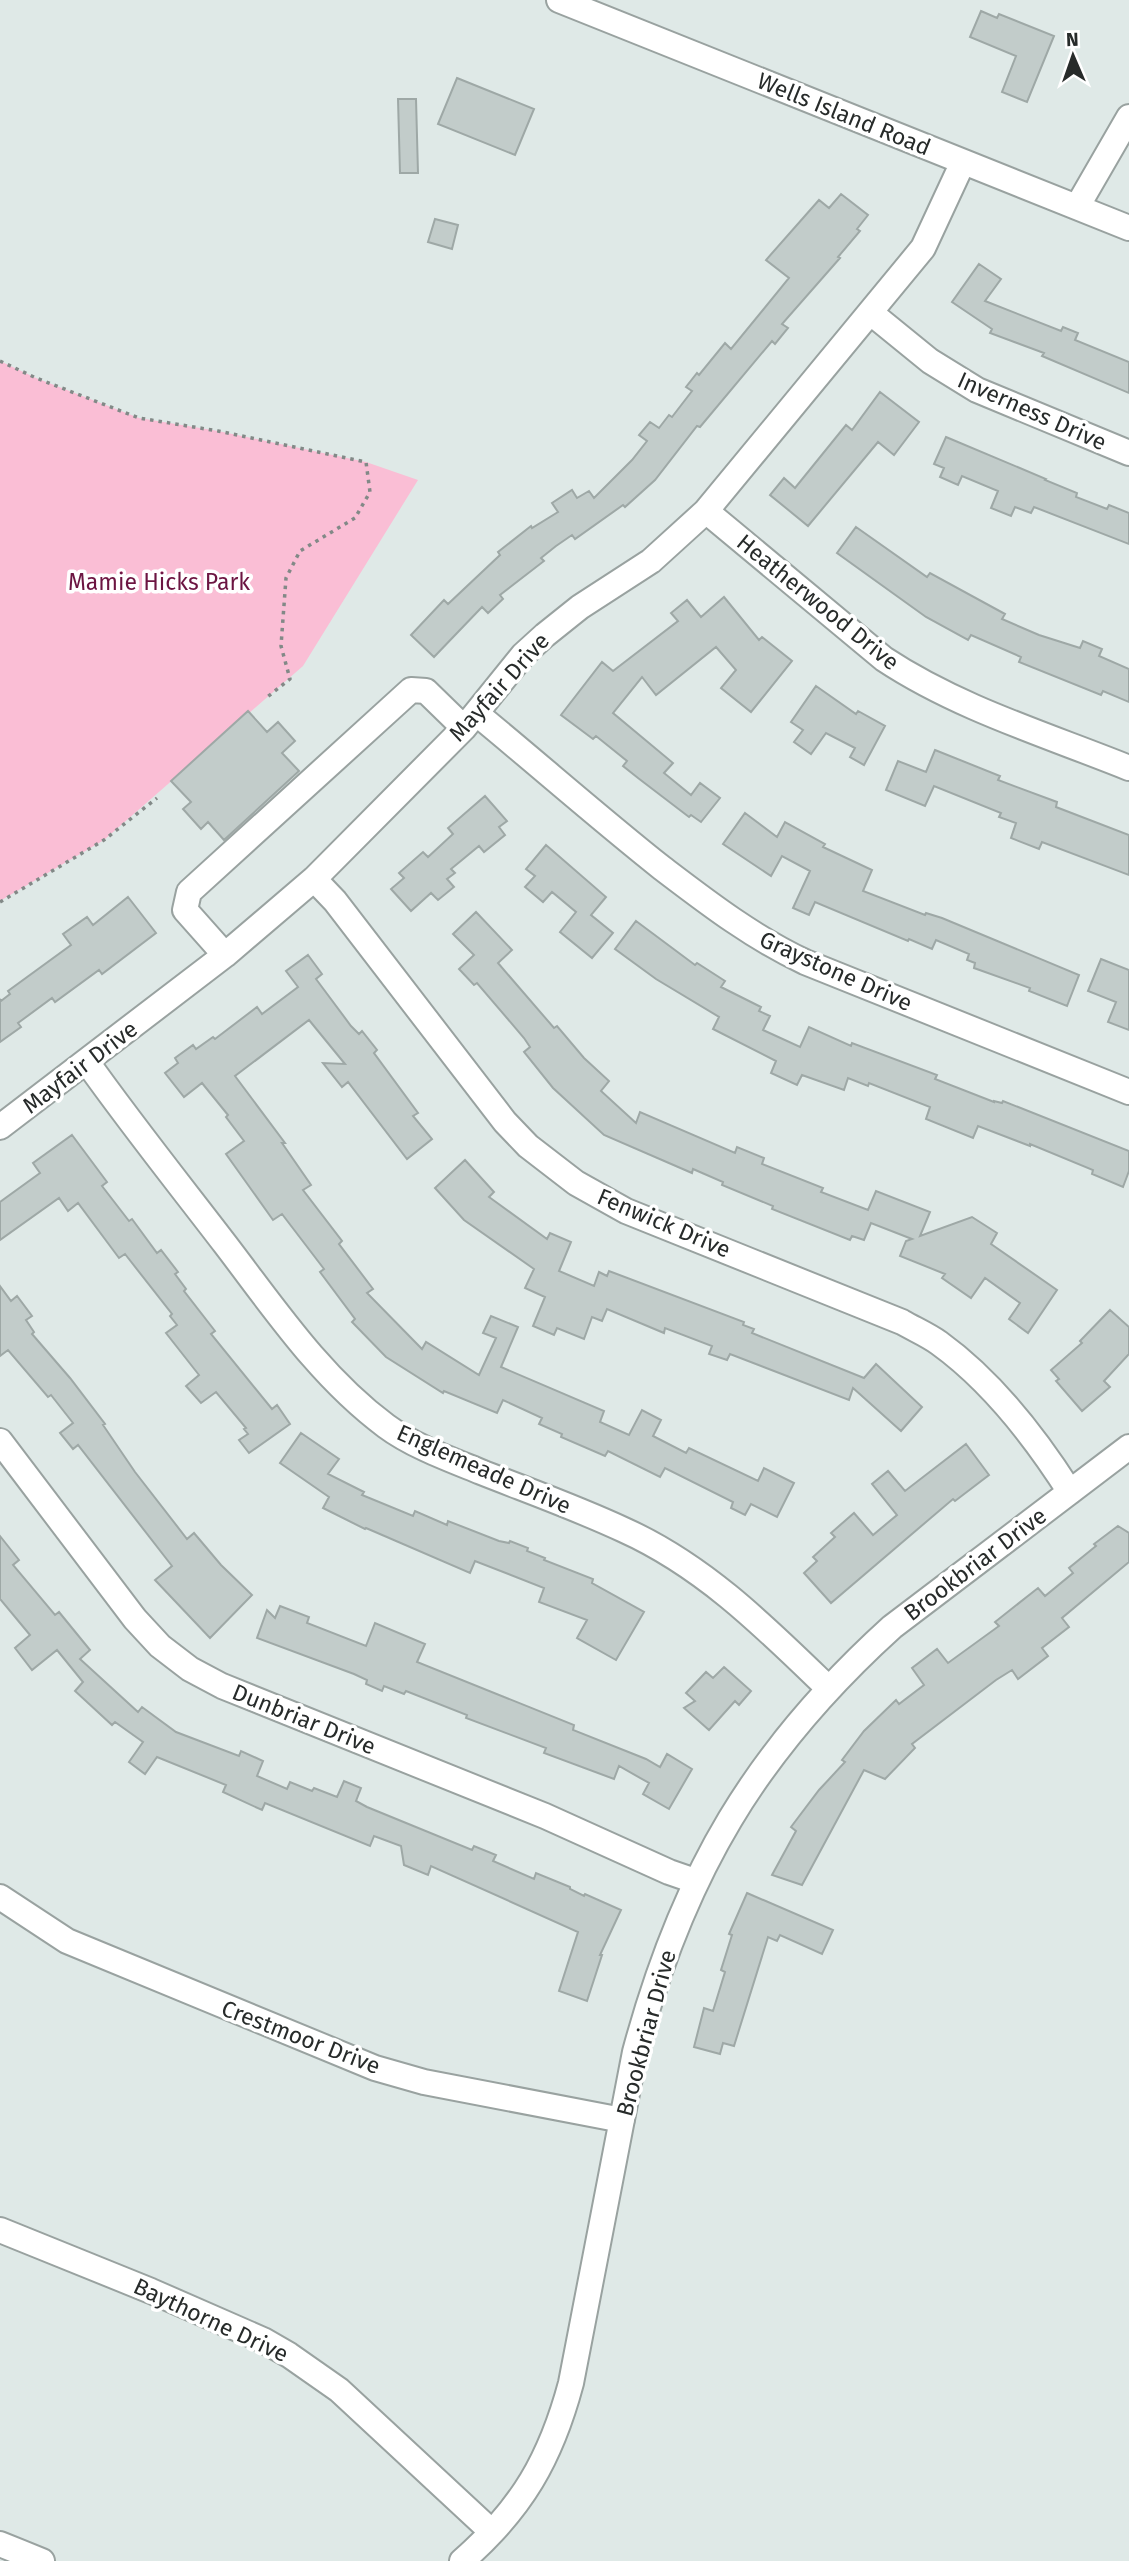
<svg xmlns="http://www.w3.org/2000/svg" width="1129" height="2561" font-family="'Fira Sans',sans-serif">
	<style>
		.green { fill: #fabed5 }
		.building { fill: #c2ccca; stroke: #9ea8a6; stroke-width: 2 }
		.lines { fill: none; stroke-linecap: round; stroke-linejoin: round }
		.minor-casing { stroke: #99a2a0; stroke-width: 28 }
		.path { stroke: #828987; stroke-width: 3.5; stroke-dasharray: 3.5 5; stroke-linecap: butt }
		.minor { stroke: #fff; stroke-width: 24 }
		.labels { text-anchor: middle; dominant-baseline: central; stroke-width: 7; stroke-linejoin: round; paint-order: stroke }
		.street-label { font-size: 23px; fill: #272b2a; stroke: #fff }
		.park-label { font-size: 23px; fill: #6c1542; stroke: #fff }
	</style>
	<rect width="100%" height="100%" fill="#dfe9e7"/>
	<path class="green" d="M0,361l36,17 103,40 79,13 148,31 52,18 -115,186 -199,174 -104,61z"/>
	<path class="building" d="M981,11l16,7 2,-4 55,22 -27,66 -25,-10 14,-36 -46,-19z
		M457,78l77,31 -19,46 -77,-31z
		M398,99h18l2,74h-18z
		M841,194l27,21 -11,14 3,2 -22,26 2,1 -58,66 6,4 -13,16 -3,-3 -72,86 -3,-1 -42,54 -30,27 -2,-2 -48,34 -3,-4 -16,11 -15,12 3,3 -44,34 3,4 -15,14 -6,-6 -48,50 -23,-22 33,-35 4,4 52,-49 -2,-3 33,-26 1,2 26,-16 -6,-9 20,-13 5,8 12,-7 5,7 38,-38 15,-19 -8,-6 11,-13 9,6 10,-13 3,2 20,-26 -6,-4 11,-14 2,2 26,-32 6,6 58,-71 -23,-18 53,-60 10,8z
		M435,219l23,6 -6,24 -24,-7z
		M979,264l22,15 -16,22 76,30 2,-4 15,6 -3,7 54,22v31l-87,-37 2,-3 -54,-20 2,-4 -40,-27z
		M880,392l39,30 -25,33 -16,-13 -70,84 -38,-31 14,-17 11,10 51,-63 6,5z
		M946,437l100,42 -1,1 32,13 -1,4 31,12 2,-4 20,8v31l-95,-37 -3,6 -16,-6 -4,9 -20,-8 7,-17 -36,-15 -4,9 -18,-8 4,-9 -10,-4z
		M856,527l71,50 3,-4 75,41 -3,5 37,16 41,13 3,-7 19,8 -3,7 30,13v33l-26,-11 -2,4 -82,-33 2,-5 -50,-22 -3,5 -42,-23 -89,-64z
		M724,597l35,43 3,-3 30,24 -41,51 -30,-24 15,-18 -20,-23 -60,48 -14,-18 -29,36 60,50 -9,10 27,22 9,-12 20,15 -19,24 -10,-7 -2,2 -51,-39 -15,-12 4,-5 -31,-25 -3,3 -32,-24 41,-53 11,9 65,-50 -7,-8 16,-13 14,17z
		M816,686l40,28 2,-3 27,15 -21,39 -14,-8 5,-9 -29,-15 -15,21 -17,-12 9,-12 -12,-8z
		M248,711l19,21 11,-10 17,19 -13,12 17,18 -75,69 -16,-18 -7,7 -18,-20 8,-7 -20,-21z
		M935,750l65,26 -2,4 59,22 -1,5 73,28v40l-87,-33 -3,7 -28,-11 5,-15 -17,-6 2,-4 -67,-27 -9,20 -39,-16 12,-29 28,11z
		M485,796l22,25 -8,6 6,8 -21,17 -5,-6 -28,23 4,4 -8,6 7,8 -16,13 -7,-7 -20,18 -20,-22 13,-11 -5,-5 24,-21 5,5 25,-23 -5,-6z
		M745,813l32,24 8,-15 40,22 -2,3 49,23 -9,21 62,24 1,-2 16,5 137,57 -12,31 -38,-15 1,-3 -56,-20 1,-5 -8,-3 2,-6 -33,-14 -4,9 -23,-10 -1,2 -93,-39 -6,13 -16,-7 17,-37 -28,-15 -11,20 -48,-32z
		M546,845l60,52 -15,18 22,18 -21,25 -32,-26 16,-20 -24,-20 -9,10 -18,-15 10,-11 -9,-7z
		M128,897l28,36 -54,41 -3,-4 -44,32 -3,-4 -34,25 3,4 -21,15v-43l1,2 9,-7 -2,-3 63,-46 -8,-11 24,-17 6,8z
		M476,912l36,38 -14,13 56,65 3,-2 27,32 25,23 -8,10 35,32 4,-11 95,41 2,-6 27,11 -2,6 61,24 -2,4 47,18 8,-19 54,21 -10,24 52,-19 25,16 -6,11 66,46 -29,43 -19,-14 11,-16 -35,-25 -14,20 -29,-20 3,-4 -45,-18 6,-15 6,-2 -41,-16 -7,17 -12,-4 -2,4 -78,-31 1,-3 -51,-21 1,-3 -30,-13 -1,4 -88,-38 -51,-47 -29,-36 6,-5 -6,-9 -47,-55 -3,2 -15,-16 15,-14 -21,-21z
		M636,921l59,44 2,-2 28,18 -4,6 40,20 -2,4 11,5 -7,14 37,17 9,-20 42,19 1,-3 85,32 -2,4 59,23v-1l8,2 1,-2 126,50v20l-6,16 -31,-13 1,-4 -63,-26v2l-52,-20 -5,12 -47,-19 4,-12 -61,-24 -1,3 -20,-8 -4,12 -42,-15 -5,10 -26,-12 5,-12 -63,-32 6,-12 -63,-38 -41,-30z
		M308,955l14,19 -6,5 35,47 8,8 3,-3 15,19 -3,3 44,60 -5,3 19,23 -25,20 -59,-77 -6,5 -19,-24 22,1 -36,-44 -74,56 50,67h-3l29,42 -8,5 39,51 -3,3 34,45 -6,4 55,56 4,-7 53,33 17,-37 -13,-5 8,-17 27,11 -17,40 103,44 -4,11 29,13 13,-25 19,10 -8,16 33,17 3,-5 69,33 6,-13 30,15 -17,34 -26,-13 -6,11 -14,-7 2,-6 -68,-34 -5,9 -52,-26 -3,5 -44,-19 1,-3 -23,-10 3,-6 -39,-18 -6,13 -53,-22 -1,2 -57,-36 -34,-35 3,-3 -35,-47 4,-3 -42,-55 -9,6 -47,-66 18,-13 -18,-24 2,-2 -26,-32 -18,14 -19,-24 13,-10 -3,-5 18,-13 3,4 17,-12 2,2 42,-32 5,7 36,-27 -12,-16z
		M1101,959l28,11v60l-21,-8 8,-20 -28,-11z
		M72,1135l35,47 -5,4 27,35 3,-2 25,34 4,-3 17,22 -3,2 11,15 -2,2 31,40 -4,3 61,75 5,-4 13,19 -41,29 -10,-13 9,-6 -4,-5 2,-1 -30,-36 -15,11 -15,-17 13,-11 -33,-42 11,-8 -7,-9 2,-2 -47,-60 -6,4 -41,-55 -10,8 -9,-13 -59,42v-38l40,-29 -7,-10z
		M465,1160l29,32 -5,5 58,42 3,-6 21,9 -12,29 35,15 5,-14 8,4 2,-5 135,51 -1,3 11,4 -2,4 112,45 12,-14 46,43 -21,24 -48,-43 -4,12 -119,-46 -3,6 -18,-6 3,-8 -47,-18 -1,5 -57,-24 -5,12 -10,-4 -8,22 -27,-11 -3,7 -21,-9 12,-29 -20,-9 9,-19 -70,-49 -29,-32z
		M0,1286l11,15 6,-5 15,20 -6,4 8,12 -2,2 38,44 35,46 -2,1 32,47 52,67 7,-6 27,32 31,30 -42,43 -55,-58 17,-14 -94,-121 -5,4 -13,-16 13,-10 -22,-28 -3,2 -40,-47 -8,6z
		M1110,1310l19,17v27l-25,27 6,6 -28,24 -26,-30 3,-2 -8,-9 31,-27 -2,-2z
		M301,1433l38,26 -11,15 36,18 -2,3 51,21 2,-5 32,14 1,-4 51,20 10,2 1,-2 18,7 -1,3 18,7 -1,2 49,19 -1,4 52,29 -28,48 -39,-22 10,-18 -48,-18 5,-14 -69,-27 -5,12 -104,-45 -1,1 -42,-21 6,-11 -49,-34z
		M966,1444l23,31 -34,26 -2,-2 -122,104 -27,-30 13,-12 -4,-4 22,-20 -4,-4 23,-20 19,22 24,-20 -25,-31 16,-13 17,20z
		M1118,1526l11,7v29l-67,56 7,9 -27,21 6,8 -30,23 -6,-9 -16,10 -84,64 3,4 -30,31 -21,-9 -62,115 -30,-10 24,-44 -5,-4 28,-37 26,-28 -3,-2 22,-29 32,-31 3,4 25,-19 -12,-17 25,-19 11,14 51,-37 -4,-4 43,-34 7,8 28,-23 -4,-5 27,-22 -2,-2z
		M0,1536l19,24 -6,5 42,50 4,-3 31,38 -10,9 58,53 4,-5 34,25 63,24 2,-5 22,10 -6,15 30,13 3,-7 22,9 2,-3 23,9 7,-16 17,7 -5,13 11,6 105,43 2,-4 22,9 -3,6 41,18 2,-6 34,14v2l14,7 1,-2 36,16 -21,45h2l-15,46 -28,-10 19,-59 -147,-66 -3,9 -24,-10 -3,-19 -27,-10 -4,10 -105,-43 -3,7 -39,-18 3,-7 -69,-28 -12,17 -16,-12 14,-20 -28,-20 -3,3 -37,-34 8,-9 -26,-32 -25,20 -17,-22 15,-13 -30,-36z
		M280,1606l29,11 -2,6 59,23 9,-23 50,21 -8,18 157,63 -1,5 73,29 14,8 7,-13 25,15 -23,40 -26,-15 6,-11 -30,-17 -5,13 -70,-26 2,-5 -80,-30 1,-3 -61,-24 -2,3 -20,-8 -2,5 -16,-7 1,-4 -13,-6 -97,-36 10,-28 8,8z
		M724,1667l27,24 -12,14 -4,-4 -26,29 -25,-22 11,-7 -9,-8 20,-21 7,6z
		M747,1893l86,37 -11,24 -42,-19 -3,6 -9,-4 -34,109 -11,-3 -3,11 -26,-7 10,-39 9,3 12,-39 -4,-2 11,-35 -3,-1z"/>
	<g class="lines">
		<defs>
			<path id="minor" d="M559,0l570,228
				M1077,207l52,-90
				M871,313l59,48 47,29 152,63
				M706,511l178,148c74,49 163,76 245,109
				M477,714c62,51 122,104 185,154 46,35 90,69 143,94l324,130
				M314,879l21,22 170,221 23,24 48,37 50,28 276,111c12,7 26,13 37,21 54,39 96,94 131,149
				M225,955l-40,-45 4,-18 222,-202 15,1 38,37
				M87,1062c44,62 92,122 138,182 49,64 95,133 161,182 27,20 63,33 95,46 48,19 96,36 143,58 80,36 141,97 204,158
				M0,1127l225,-172 89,-76 150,-151 59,-73 22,-20 35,-28 71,-46 55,-50 217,-263 40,-86
				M0,1441l135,178 25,27 30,23 32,17 323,130 124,56 26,9
				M0,1897l67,44 308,127 49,14 198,38
				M0,2230l151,61 112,49 26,15 50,35 153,142
				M0,2544l42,17
				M462,2561c60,-52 89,-103 109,-178l64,-331c48,-178 120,-301 257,-425l237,-180"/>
		</defs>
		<use href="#minor" class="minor-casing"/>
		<path class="path" d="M0,361l36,17 103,40 79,13 148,31 4,30 -15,26 -55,33 -14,27 -5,68 9,33 -24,19
			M0,902l104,-62 53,-42"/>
		<use href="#minor" class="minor"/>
	</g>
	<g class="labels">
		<g class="street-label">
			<text transform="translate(844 114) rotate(22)">Wells Island Road</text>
			<text transform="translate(1032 411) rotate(24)">Inverness Drive</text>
			<text transform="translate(818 602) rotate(39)">Heatherwood Drive</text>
			<text transform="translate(499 687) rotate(-48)">Mayfair Drive</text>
			<text transform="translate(836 971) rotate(24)">Graystone Drive</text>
			<text transform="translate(80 1067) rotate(-37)">Mayfair Drive</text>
			<text transform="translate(664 1223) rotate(23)">Fenwick Drive</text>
			<text transform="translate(484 1469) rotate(24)">Englemeade Drive</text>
			<text transform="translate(975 1564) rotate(-37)">Brookbriar Drive</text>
			<text transform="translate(304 1719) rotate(22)">Dunbriar Drive</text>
			<text transform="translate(646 2033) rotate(-75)">Brookbriar Drive</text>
			<text transform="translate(301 2037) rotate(21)">Crestmoor Drive</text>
			<text transform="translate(211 2320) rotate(25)">Baythorne Drive</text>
		</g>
		<g class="park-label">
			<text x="159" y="582">Mamie Hicks Park</text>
		</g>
	</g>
	<g transform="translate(1073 56) rotate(358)" stroke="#ffffff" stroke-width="5" paint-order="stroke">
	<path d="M0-5L12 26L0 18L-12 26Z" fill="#272b2a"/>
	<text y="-10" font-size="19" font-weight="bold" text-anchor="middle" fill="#272b2a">N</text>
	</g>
</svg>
